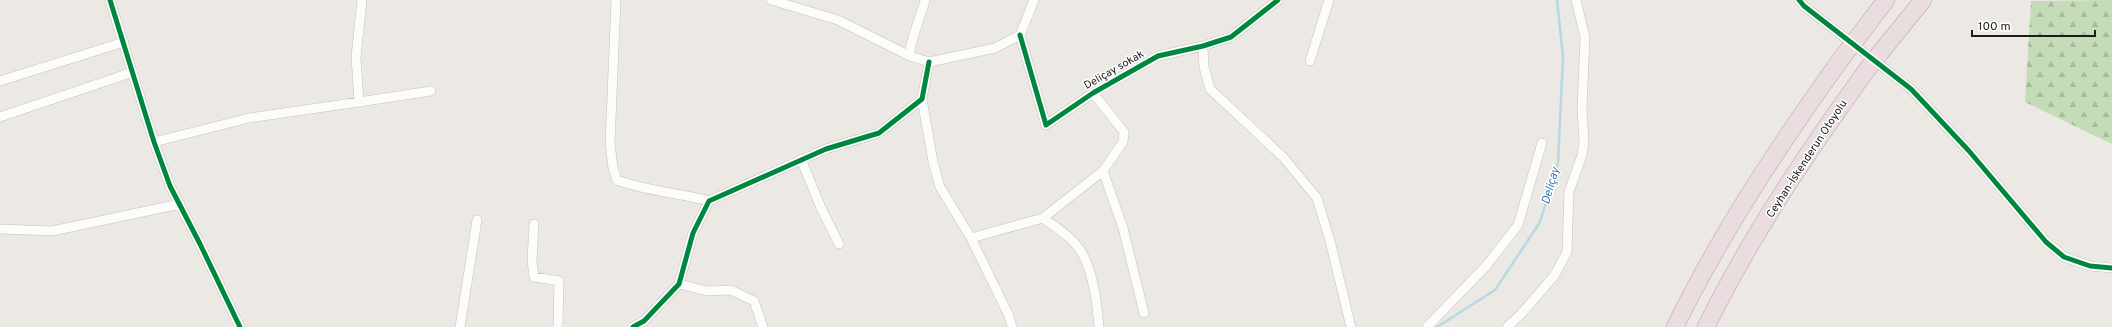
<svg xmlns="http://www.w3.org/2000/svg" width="2112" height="327" font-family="Overpass,sans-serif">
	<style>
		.forest { fill: url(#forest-firs) }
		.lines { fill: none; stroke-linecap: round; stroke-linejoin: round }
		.stream { stroke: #b5d8e2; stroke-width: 2.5 }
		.minor-casing { stroke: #c4c2c0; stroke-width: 10 }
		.motorway-casing { stroke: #c39aa5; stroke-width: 18 }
		.minor { stroke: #fcfcfb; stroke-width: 9 }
		.motorway { stroke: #eadddf; stroke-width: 17 }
		.motorway-bridge-casing { stroke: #c39aa5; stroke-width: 18; stroke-linecap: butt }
		.motorway-bridge { stroke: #eadddf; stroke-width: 17 }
		.cycleway-casing { stroke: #fff; stroke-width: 8 }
		.cycleway { stroke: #00873e; stroke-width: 5 }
		.labels { text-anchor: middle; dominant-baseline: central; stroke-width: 3; stroke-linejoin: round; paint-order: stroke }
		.street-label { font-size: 11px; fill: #1c1c1c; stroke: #fff }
		.water-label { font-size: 12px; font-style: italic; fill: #417ab3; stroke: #fff }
	</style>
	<defs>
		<pattern id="forest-firs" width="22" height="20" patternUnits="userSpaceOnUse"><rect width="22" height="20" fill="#c4dcb7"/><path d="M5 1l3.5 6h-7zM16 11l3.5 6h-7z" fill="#a8bc9d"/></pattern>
	</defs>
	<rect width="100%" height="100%" fill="#ece9e4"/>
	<path class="forest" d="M2112,0v144l-87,-42 6,-101z"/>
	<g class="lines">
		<path class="stream" d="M1437,327l58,-37 45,-68 18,-59 5,-106 -6,-57"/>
		<defs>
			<path id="minor" d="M110,0l44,142 16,44 30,58 40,83
				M616,0l-6,143 3,25 4,12c29,11 62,13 92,21
				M771,0l67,20 72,36 19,6 66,-14 25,-13 14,-35
				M1799,0l5,6 107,83 58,62 77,91 18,15 26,9 22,2
				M1020,35l26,90 47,-32 65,-37 45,-10 28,-9 47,-37
				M1203,46l1,21 6,22 73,68 34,41 13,43 21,86
				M910,56c-2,-10 12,-42 15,-56
				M1310,61l19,-61
				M0,81l124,-39
				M922,99l11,63 7,25 31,51 38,78 3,11
				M359,102l72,-11
				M0,117l133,-45
				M154,142l95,-24 110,-16 -3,-45 6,-57
				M801,159l20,49 18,36
				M1103,171l20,57 21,85
				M1043,218c14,10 32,21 40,37 11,21 14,49 16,72
				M534,224l-2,36 2,17 25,4 -1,46
				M0,229l52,2 128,-27
				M971,238l72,-20 60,-47 20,-29 1,-10 -31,-39
				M679,284l28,7 24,-1 23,11 9,26
				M460,327l17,-107
				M633,327l11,-6 35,-37 14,-51 16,-32 117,-52 53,-16 43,-34 7,-37
				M1427,327l59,-61 32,-41 24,-82
				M1507,327l14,-13 33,-38 13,-24 2,-60 13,-37 2,-14 -2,-32 3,-72 -9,-37"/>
			<path id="motorway" d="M1858,37l28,-37
				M1880,53l43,-53
				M1675,327c47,-96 106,-185 169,-272
				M1706,327c44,-90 101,-174 160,-256"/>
		</defs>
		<use href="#minor" class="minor-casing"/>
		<use href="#motorway" class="motorway-casing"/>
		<use href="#minor" class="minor"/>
		<use href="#motorway" class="motorway"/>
		<defs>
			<path id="motorway-bridge" d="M1844,55l14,-18
				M1866,71l14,-18"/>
		</defs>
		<use href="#motorway-bridge" class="motorway-bridge-casing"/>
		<use href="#motorway-bridge" class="motorway-bridge"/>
		<defs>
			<path id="cycleway" d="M110,0l44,142 16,44 30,58 40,83
				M1799,0l5,6 107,83 58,62 77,91 18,15 26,9 22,2
				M1020,35l26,90 47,-32 65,-37 45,-10 28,-9 47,-37
				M633,327l11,-6 35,-37 14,-51 16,-32 117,-52 53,-16 43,-34 7,-37"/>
		</defs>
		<use href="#cycleway" class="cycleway-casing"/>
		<use href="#cycleway" class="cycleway"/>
	</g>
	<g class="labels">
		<g class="street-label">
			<text transform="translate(1114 70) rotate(-30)">Deliçay sokak</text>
			<text transform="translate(1807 159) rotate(-57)">Ceyhan-İskenderun Otoyolu</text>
		</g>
		<g class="water-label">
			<text transform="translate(1551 186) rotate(-74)">Deliçay</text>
		</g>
	</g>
	<path d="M1972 30v6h123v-6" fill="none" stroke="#1c1c1c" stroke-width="2"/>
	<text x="1978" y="30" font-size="12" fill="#1c1c1c" stroke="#ffffff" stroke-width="3" paint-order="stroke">100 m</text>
</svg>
